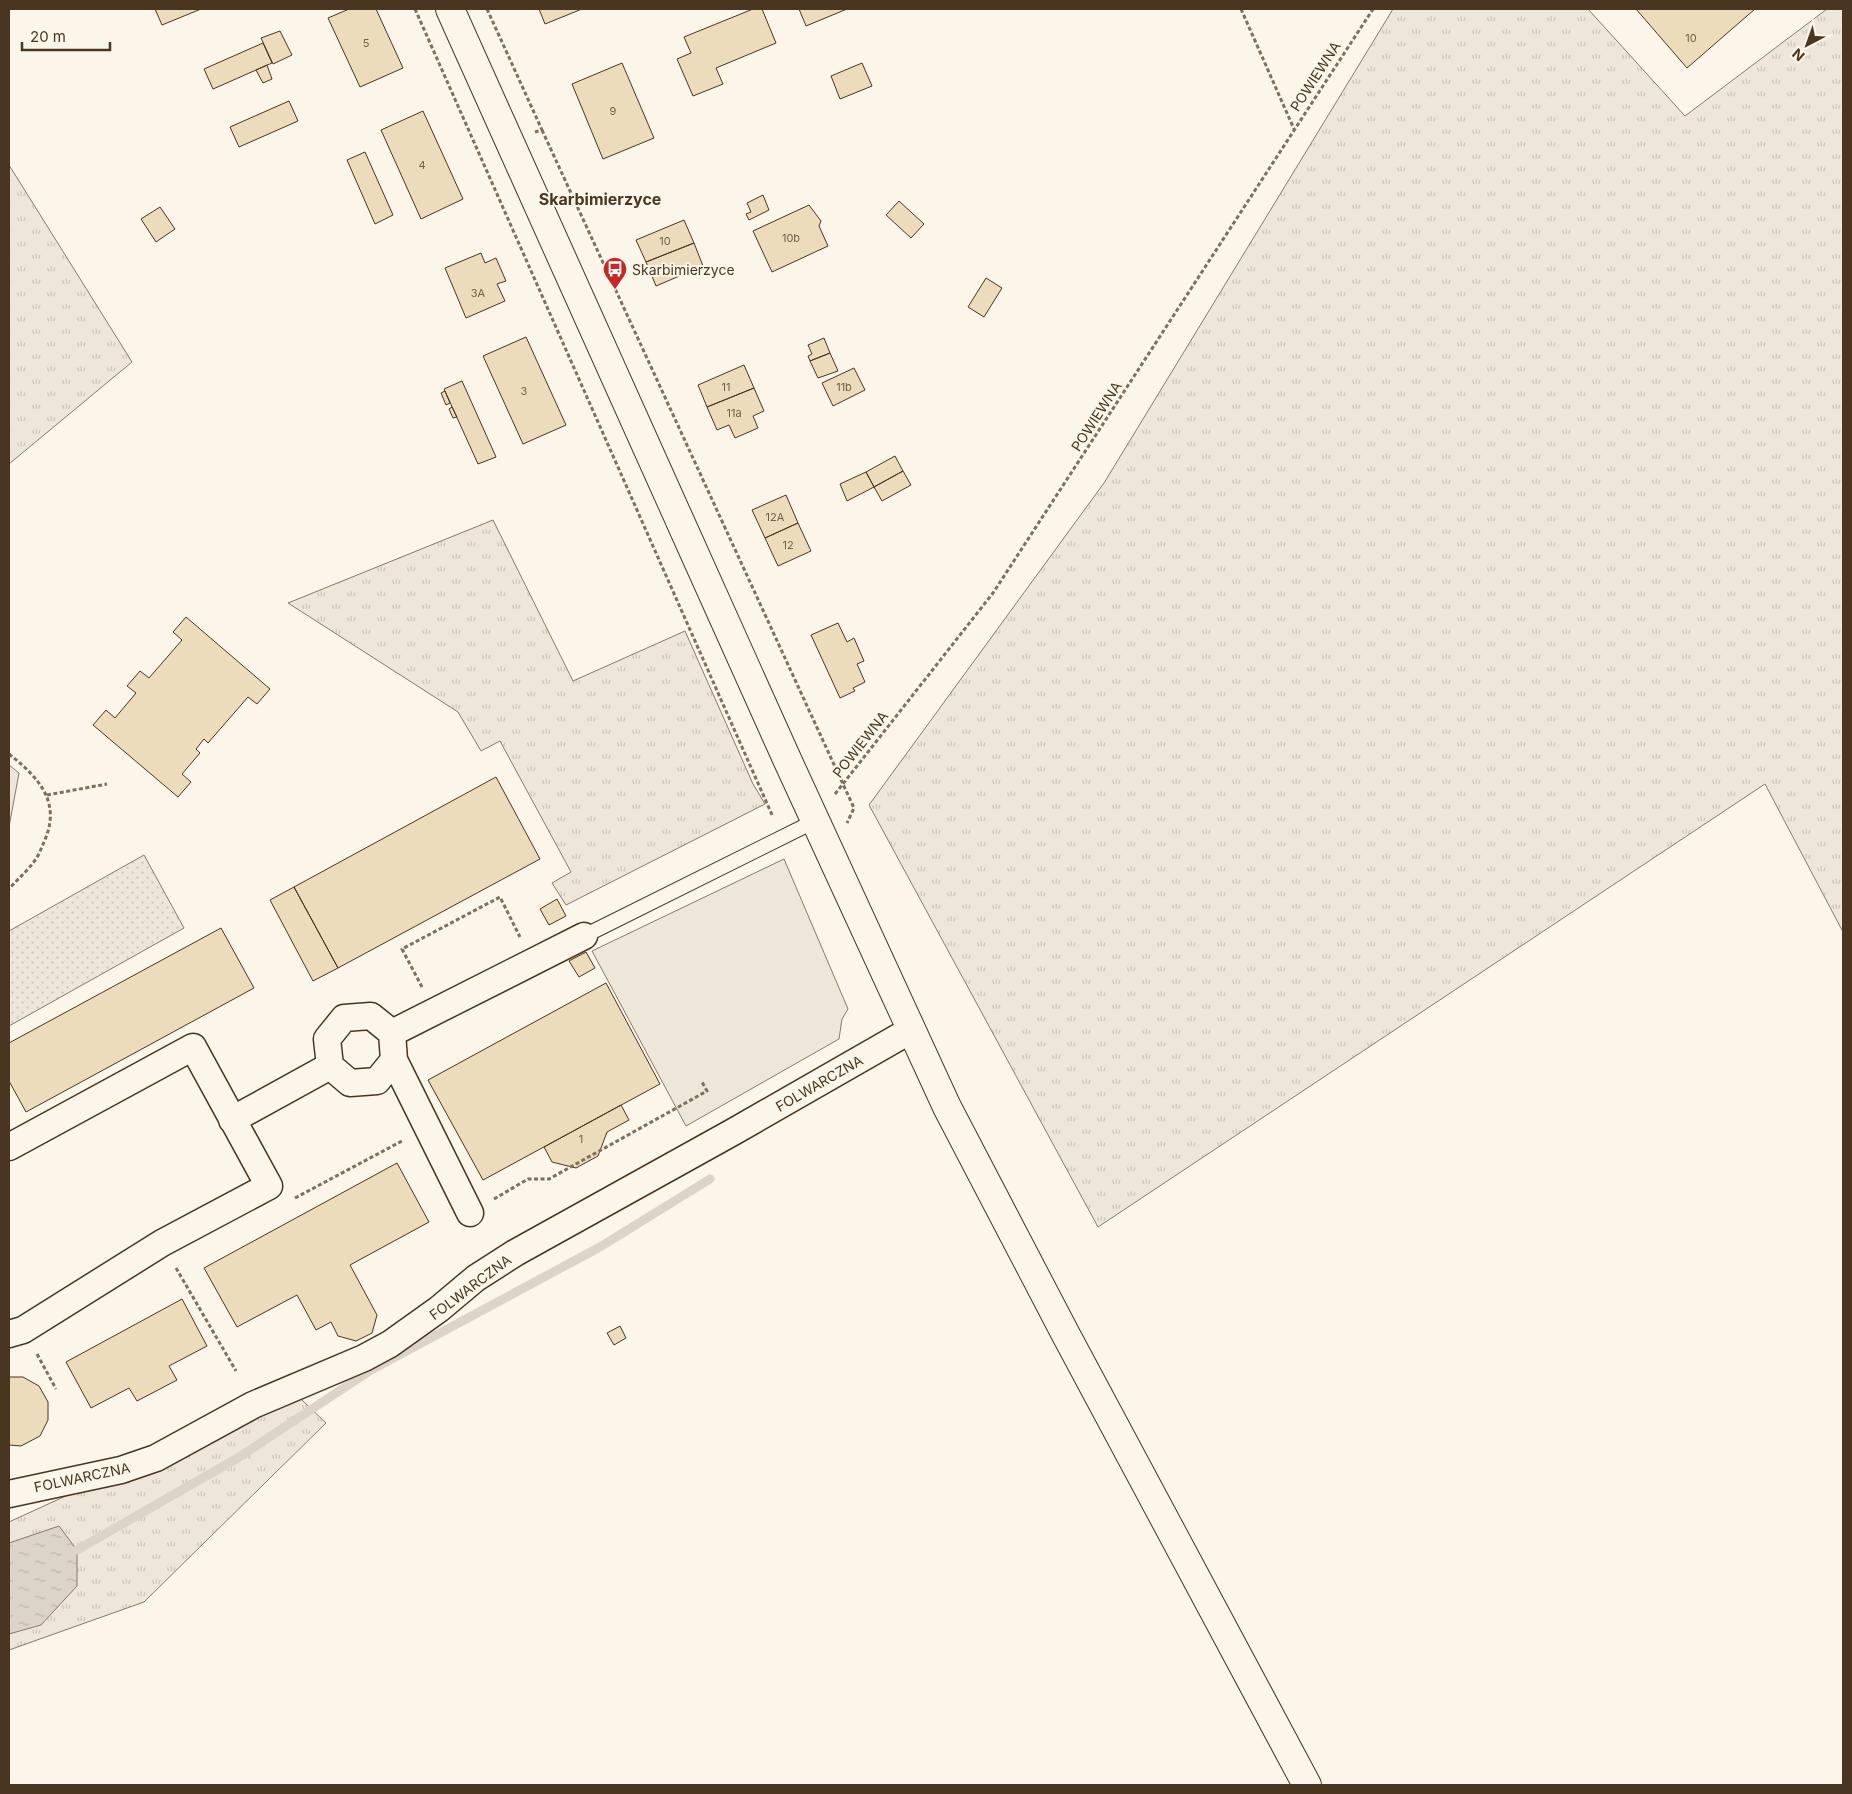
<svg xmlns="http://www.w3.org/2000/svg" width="1852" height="1794" font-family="Inter,sans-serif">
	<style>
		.grass { fill: url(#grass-tufts); stroke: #887966 }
		.forest { fill: url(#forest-firs); stroke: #887966 }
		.park { fill: url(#park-dots); stroke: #887966 }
		.parking { fill: #ede7d9; stroke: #887966 }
		.water { fill: url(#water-ripples); stroke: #887966 }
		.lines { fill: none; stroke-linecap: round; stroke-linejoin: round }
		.stream { stroke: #dcd4c6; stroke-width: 9 }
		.building { fill: #ecdcbc; stroke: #4a3520 }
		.lane-casing { stroke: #4a3520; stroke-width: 16 }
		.street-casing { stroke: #4a3520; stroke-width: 29 }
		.primary-casing { stroke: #4a3520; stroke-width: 30 }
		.path { stroke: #7f6f5c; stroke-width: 3; stroke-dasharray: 4 2.5; stroke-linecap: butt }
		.lane { stroke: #fbf6e9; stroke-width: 14 }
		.street { stroke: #fbf6e9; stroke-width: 26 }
		.primary { stroke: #fbf6e9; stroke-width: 28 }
		.labels { text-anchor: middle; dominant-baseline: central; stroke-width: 4; stroke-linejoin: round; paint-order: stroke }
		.number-label { font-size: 11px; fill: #725f47 }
		.street-label { font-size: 14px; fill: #4a3520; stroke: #fbf6e9 }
		.poi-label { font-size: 14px; fill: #4a3520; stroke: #fbf6e9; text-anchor: start }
		.quarter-label { font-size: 16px; font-weight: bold; fill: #4a3520; stroke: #fbf6e9 }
	</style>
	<defs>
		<pattern id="grass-tufts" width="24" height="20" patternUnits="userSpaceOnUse" patternTransform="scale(1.25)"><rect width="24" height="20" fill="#ede6d9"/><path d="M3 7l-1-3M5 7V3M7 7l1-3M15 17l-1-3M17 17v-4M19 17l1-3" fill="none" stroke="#cdc6ba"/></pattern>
		<pattern id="forest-firs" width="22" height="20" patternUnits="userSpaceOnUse" patternTransform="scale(1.25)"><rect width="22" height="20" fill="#ede6d9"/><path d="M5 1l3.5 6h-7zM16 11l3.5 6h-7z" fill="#cdc6ba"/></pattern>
		<pattern id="park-dots" width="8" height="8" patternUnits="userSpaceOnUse" patternTransform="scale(1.25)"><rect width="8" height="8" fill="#ede6d9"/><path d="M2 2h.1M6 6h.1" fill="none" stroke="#cdc6ba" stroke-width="1.8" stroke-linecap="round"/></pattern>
		<pattern id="water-ripples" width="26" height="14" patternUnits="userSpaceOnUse" patternTransform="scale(1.25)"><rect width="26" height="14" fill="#dcd4c6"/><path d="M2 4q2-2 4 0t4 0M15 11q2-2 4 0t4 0" fill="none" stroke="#beb7aa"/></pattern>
	</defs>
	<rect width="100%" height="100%" fill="#fbf6e9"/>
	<path class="grass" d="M1393,9h195l97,107 142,-107h16v923l-78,-148 -667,443 -229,-422 235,-322z
		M9,165l123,197 -123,102z
		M493,520l80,161 112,-50 68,153 12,20 -199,101 -14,-22 19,-11 -71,-131 -19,10 -23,-39 -170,-109z
		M301,1399l25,24 -182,179 -135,48v-128l61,-28z"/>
	<path class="forest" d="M9,765l10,8 -10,54z"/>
	<path class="park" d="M144,855l40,73 -175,98v-95z"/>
	<path class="parking" d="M784,859l64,150 -6,10 -3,20 -153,87 -94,-175z"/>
	<path class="water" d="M59,1526l18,24v36l-36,39 -32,9v-91z"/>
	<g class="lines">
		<path class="stream" d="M77,1550l159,-91 135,-89 229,-123 110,-68"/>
	</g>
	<path class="building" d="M155,9h46l-39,16z
		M349,9h27l27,59 -43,19 -32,-69z
		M539,9h43l-37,15z
		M753,9h9l14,34 -60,25 7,16 -30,12 -16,-37 14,-6 -7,-16z
		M799,9h48l-41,17z
		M1636,9h119l-68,59z
		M280,31l12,24 -19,9 -12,-26z
		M263,43l9,20 -59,26 -9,-20z
		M622,63l32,75 -51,21 -31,-75z
		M862,63l10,23 -32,13 -9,-23z
		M267,65l5,14 -9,4 -7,-13z
		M289,101l9,20 -59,26 -9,-20z
		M423,111l40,88 -42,20 -40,-89z
		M365,152l28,63 -18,9 -28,-64z
		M763,195l6,15 -20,10 -3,-6 5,-2 -4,-9z
		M899,201l25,23 -13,14 -25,-23z
		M809,205l12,16 -2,5 9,20 -56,26 -19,-41z
		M160,207l15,22 -19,13 -15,-23z
		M684,220l10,23 -48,19 -10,-22z
		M694,243l9,23 -47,20 -10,-24z
		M481,253l4,10 11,-5 10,23 -9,3 8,17 -39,17 -21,-50z
		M986,278l16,10 -18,29 -16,-10z
		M526,337l40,88 -43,19 -40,-88z
		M824,338l6,15 -20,8 -2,-5 4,-2 -4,-9z
		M830,353l8,18 -20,7 -8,-17z
		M744,365l10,23 -47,19 -9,-22z
		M854,368l11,22 -32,16 -11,-23z
		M462,381l34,76 -18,7 -34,-75z
		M754,388l10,23 -11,5 5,12 -23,10 -6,-13 -12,5 -10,-23z
		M445,391l5,12 -4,2 -5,-12z
		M452,407l5,10 -4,1 -4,-9z
		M895,456l8,15 -29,16 -8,-15z
		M903,471l8,14 -29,16 -8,-14z
		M866,472l8,15 -27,14 -7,-17z
		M786,495l12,28 -33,15 -13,-28z
		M798,523l13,28 -33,15 -13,-28z
		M186,617l84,72 -13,15 -9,-7 -40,46 -4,-4 -8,10 4,4 -18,21 9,8 -13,15 -85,-72 13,-15 9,8 21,-25 -9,-7 13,-15 9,7 33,-38 -9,-8z
		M838,623l9,19 7,-4 10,23 -7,3 8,18 -12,6 2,3 -15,7 -29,-63z
		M496,777l44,82 -202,109 -44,-81z
		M294,887l44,81 -25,13 -43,-81z
		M557,899l9,17 -17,9 -9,-16z
		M221,928l33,60 -228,124 -17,-31v-38z
		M586,952l9,16 -16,9 -10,-16z
		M606,983l54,101 -177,96 -55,-100z
		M621,1105l8,15 -22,12 -9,24 -22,12 -24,-6 -8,-15z
		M397,1163l32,59 -79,43 27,50 -5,18 -16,8 -18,-5 -7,-14 -15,8 -19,-35 -60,32 -33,-59z
		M182,1299l25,47 -38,20 8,14 -40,21 -8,-13 -38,20 -25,-46z
		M620,1326l6,12 -12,7 -7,-12z
		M9,1377h14l16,9 9,16v18l-8,16 -19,10 -12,-1z"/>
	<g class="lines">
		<defs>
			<path id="lane" d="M584,936l231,-115"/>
			<path id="street" d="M371,1016l21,17 2,27 -17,21 -27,2 -20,-17 -3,-27 17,-21z
				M392,1033l192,-97
				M394,1060l76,153
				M232,1120l98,-54
				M9,1147l184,-100 76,139 -107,57 -139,87 -14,4
				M9,1494l112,-24 35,-12 97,-53 111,-47 26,-14 49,-35 37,-31 39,-25 218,-121 178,-102"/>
			<path id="primary" d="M450,9l336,748 161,350 118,226 242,452"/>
		</defs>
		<use href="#lane" class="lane-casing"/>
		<use href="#street" class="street-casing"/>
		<use href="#primary" class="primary-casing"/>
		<path class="path" d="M415,9l358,808
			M487,9l55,121 -7,2
			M1241,9l53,120
			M542,130l312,678 -7,15
			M9,754c30,24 53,48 35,88 -3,7 -6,15 -11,21 -7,9 -16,17 -24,26
			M835,794l158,-201 380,-584
			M47,795l60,-11
			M422,987l-20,-38 98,-52 20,40
			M295,1198l107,-57
			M494,1199l34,-20h21l158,-88 -5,-9
			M176,1268l60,103
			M37,1354l19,35"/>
		<use href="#lane" class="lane"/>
		<use href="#street" class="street"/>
		<use href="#primary" class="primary"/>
	</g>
	<defs>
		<symbol id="bus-pin" viewBox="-11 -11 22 30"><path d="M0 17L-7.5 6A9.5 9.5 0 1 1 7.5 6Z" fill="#c62828" stroke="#fbf6e9"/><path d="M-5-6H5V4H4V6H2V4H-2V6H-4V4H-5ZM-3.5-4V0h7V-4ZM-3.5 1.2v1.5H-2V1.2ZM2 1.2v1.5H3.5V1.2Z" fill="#fff"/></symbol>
	</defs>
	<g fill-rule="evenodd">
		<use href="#bus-pin" x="601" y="255" width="28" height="38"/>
	</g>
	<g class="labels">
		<g class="number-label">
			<text x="1691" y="38">10</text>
			<text x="366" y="43">5</text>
			<text x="613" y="111">9</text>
			<text x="422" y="165">4</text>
			<text x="791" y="238">10b</text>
			<text x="665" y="241">10</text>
			<text x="478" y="293">3A</text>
			<text x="726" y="387">11</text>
			<text x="844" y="387">11b</text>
			<text x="524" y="391">3</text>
			<text x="734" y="413">11a</text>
			<text x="775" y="517">12A</text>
			<text x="788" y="545">12</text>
			<text x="581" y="1139">1</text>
		</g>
		<g class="street-label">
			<text transform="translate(1315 76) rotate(-57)">POWIEWNA</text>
			<text transform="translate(1096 416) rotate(-57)">POWIEWNA</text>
			<text transform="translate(860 744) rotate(-52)">POWIEWNA</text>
			<text transform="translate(819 1083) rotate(-30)">FOLWARCZNA</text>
			<text transform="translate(470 1287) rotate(-37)">FOLWARCZNA</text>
			<text transform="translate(82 1477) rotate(-12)">FOLWARCZNA</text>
		</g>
		<g class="poi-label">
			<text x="632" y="269">Skarbimierzyce</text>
		</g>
		<g class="quarter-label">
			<text x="600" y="199">Skarbimierzyce</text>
		</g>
	</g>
	<rect width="1852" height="1794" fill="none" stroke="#4a3520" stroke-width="20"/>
	<g transform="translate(1807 45) rotate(221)" stroke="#fbf6e9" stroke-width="4" paint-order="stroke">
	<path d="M0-4L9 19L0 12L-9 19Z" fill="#4a3520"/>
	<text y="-8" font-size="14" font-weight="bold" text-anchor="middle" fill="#4a3520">N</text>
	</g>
	<path d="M22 42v8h88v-8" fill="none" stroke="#4a3520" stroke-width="2.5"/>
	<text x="30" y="42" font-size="15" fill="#4a3520" stroke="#fbf6e9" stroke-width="4" paint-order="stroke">20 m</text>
</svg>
